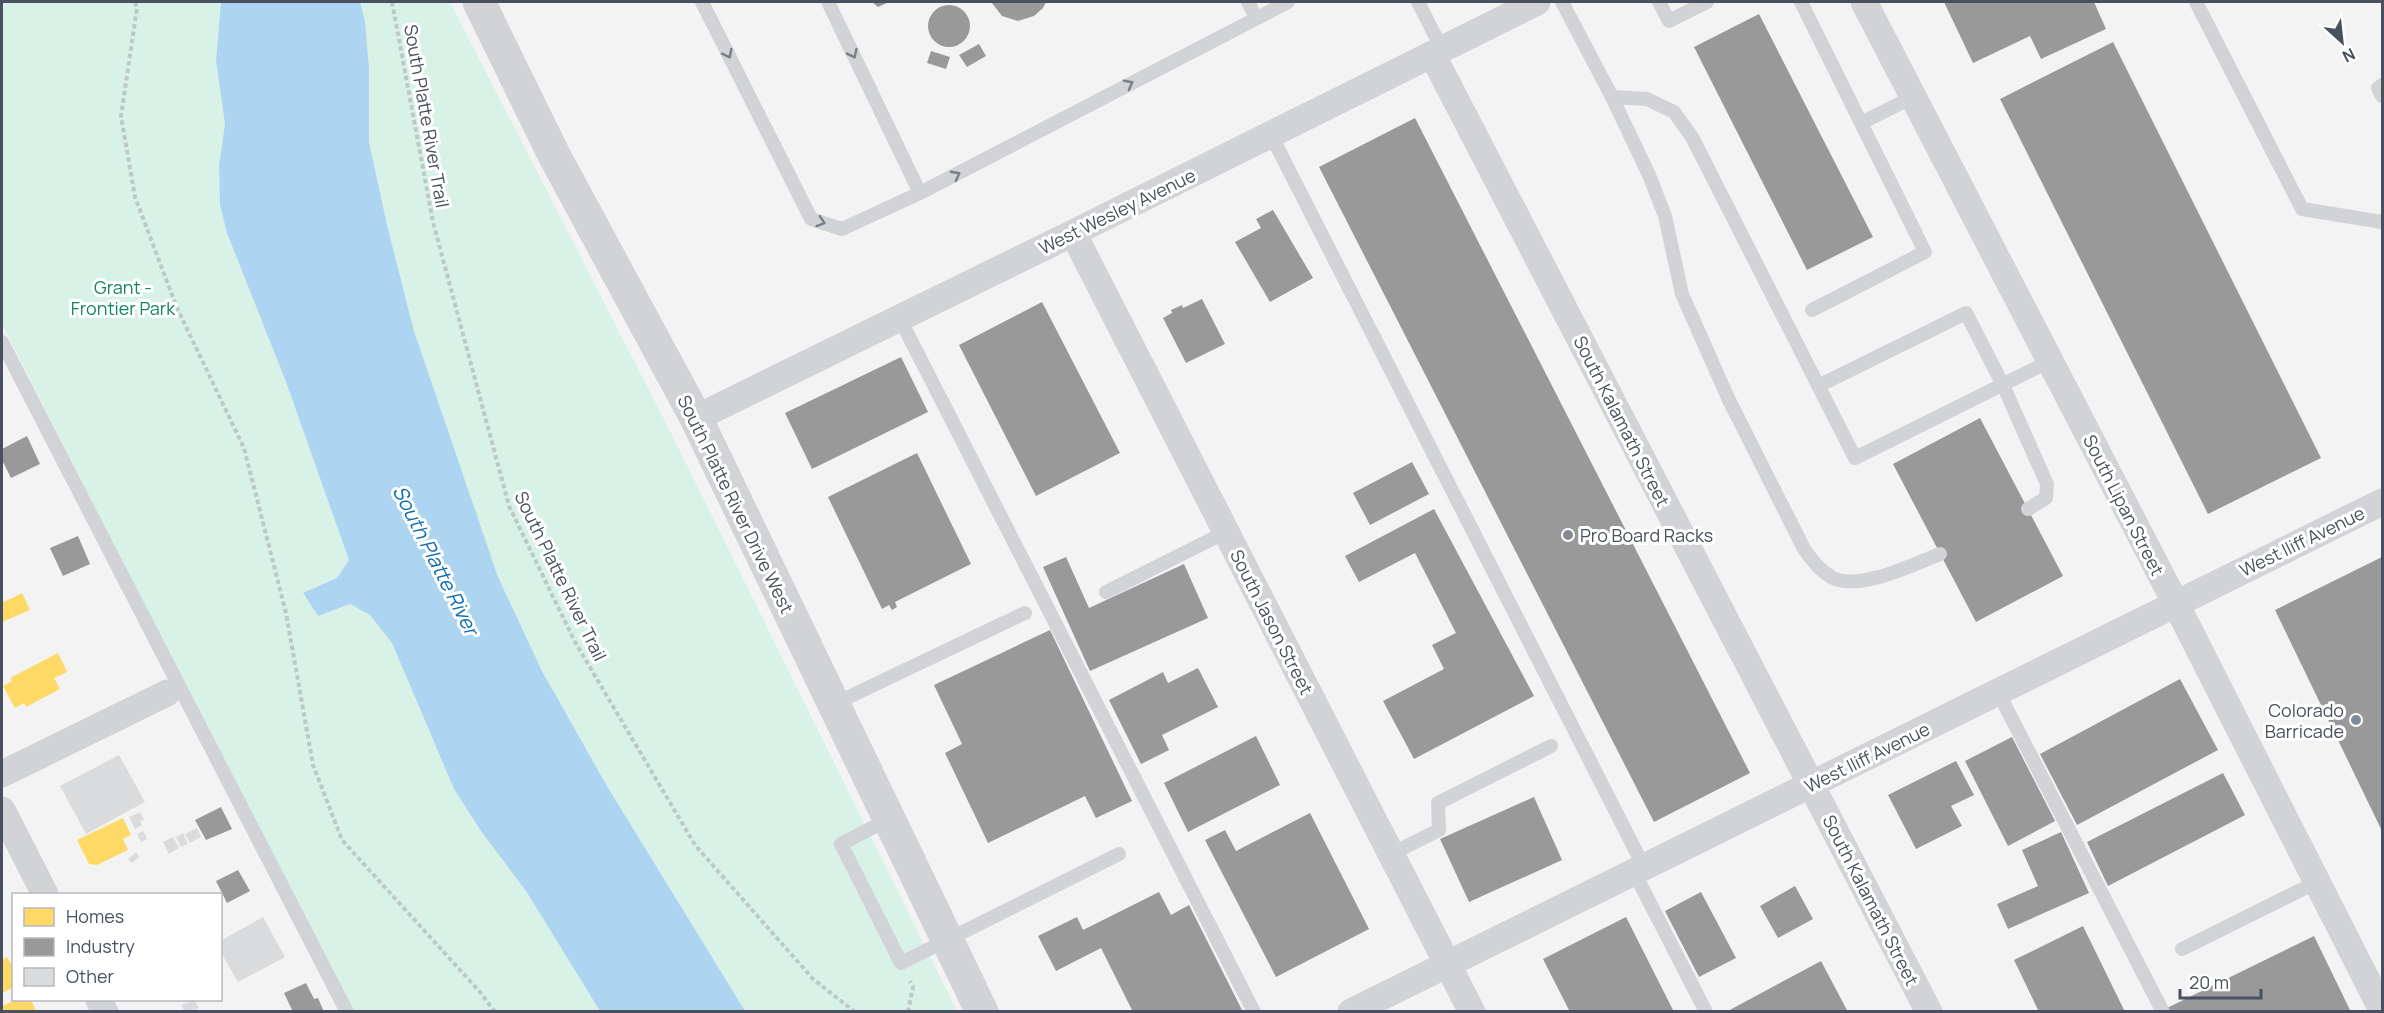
<svg xmlns="http://www.w3.org/2000/svg" width="2384" height="1013" font-family="Manrope,sans-serif">
	<style>
		.green { fill: #d8f2e7 }
		.water { fill: #add4f0 }
		.homes { fill: #ffd966 }
		.industry { fill: #999 }
		.building { fill: #dadbdd }
		.lines { fill: none; stroke-linecap: round; stroke-linejoin: round }
		.path { stroke: #bdc8c8; stroke-width: 4; stroke-dasharray: 4.5 3; stroke-linecap: butt }
		.service { stroke: #d2d3d6; stroke-width: 14 }
		.minor { stroke: #d2d3d6; stroke-width: 27 }
		.tertiary { stroke: #d2d3d6; stroke-width: 33 }
		.oneway { stroke: #797e89 }
		.poi-dot { fill: #848a93; stroke: #fff; stroke-width: 2 }
		.labels { text-anchor: middle; dominant-baseline: central; stroke-width: 6; stroke-linejoin: round; paint-order: stroke }
		.street-label { font-size: 18px; fill: #495160; stroke: #fff }
		.park-label { font-size: 18px; fill: #178565; stroke: #fff }
		.poi-label { font-size: 18px; fill: #495160; stroke: #fff; text-anchor: start }
		.water-label { font-size: 20px; font-style: italic; fill: #0b6cb2; stroke: #fff }
	</style>
	<rect width="100%" height="100%" fill="#f3f3f3"/>
	<path class="green" d="M2,2h219l-5,59 9,63 -6,42 1,39 7,28 59,149 63,178 -12,18 -34,16 15,22 32,-12 20,11 22,28 62,146 27,42 45,60 74,120h-250l-348,-687z
		M360,2h90l221,431 286,578h-212l-138,-225 -65,-115 -44,-94 -84,-246 -27,-106 -18,-83v-74z"/>
	<path class="water" d="M221,2h139l5,20 4,46v74l18,83 27,106 84,246 44,94 65,115 138,225h-145l-74,-120 -45,-60 -27,-42 -62,-146 -22,-28 -20,-11 -32,12 -15,-23 34,-15 12,-18 -63,-178 -59,-149 -7,-28 -1,-39 6,-42 -9,-63z"/>
	<path class="homes" d="M22,593l8,17 -28,12v-25l2,5z
		M58,653l9,19 -13,6 6,11 -34,18 -2,-4 -9,5 -12,-22 9,-5 -2,-3z
		M123,818l8,17 -8,4 5,11 -31,15 -8,-1 -12,-24z
		M7,957l7,12v18l-12,6v-33z
		M15,1000h16l6,12h-35v-6z"/>
	<path class="industry" d="M872,2h17l-11,5z
		M991,2h55l-3,6 -9,8 -16,5 -16,-5z
		M1944,2h150l12,27 -65,30 -11,-23 -57,27z
		M928 26a21 21 0 1 1 42 0a21 21 0 1 1-42 0Z
		M1759,14l114,223 -66,33 -113,-223z
		M2113,42l208,416 -113,56 -208,-415z
		M979,44l7,12 -19,11 -8,-12z
		M931,51l19,6 -4,12 -19,-6z
		M1415,118l335,655 -96,49 -335,-655z
		M1273,210l40,68 -43,24 -35,-60 26,-14 -5,-9z
		M1202,299l23,45 -39,19 -23,-45 9,-5 -1,-3 11,-5 1,3z
		M1042,302l78,151 -84,43 -77,-151z
		M901,357l27,55 -116,57 -27,-56z
		M1980,418l83,158 -87,46 -83,-158z
		M27,436l13,28 -29,14 -9,-18v-11z
		M917,453l54,111 -76,38 2,5 -5,3 -3,-5 -7,4 -54,-112z
		M1412,462l17,32 -59,31 -17,-32z
		M1434,509l100,187 -120,63 -31,-58 61,-32 -12,-24 24,-12 -41,-80 -56,29 -14,-26z
		M78,536l12,28 -27,12 -13,-28z
		M1066,557l23,51 95,-44 24,54 -118,53 -47,-104z
		M2382,557v274l-107,-221z
		M1050,630l82,171 -36,17 -11,-22 -97,47 -43,-90 17,-9 -28,-59z
		M1198,668l20,39 -56,28 7,15 -28,14 -32,-64 54,-28 5,11z
		M2180,679l38,71 -141,75 -37,-71z
		M1256,736l24,49 -92,47 -24,-49z
		M2012,737l43,84 -47,25 -43,-85z
		M1956,761l18,34 -23,11 11,20 -46,23 -28,-54z
		M2223,773l22,42 -137,71 -21,-44z
		M1534,797l28,63 -93,42 -29,-63z
		M221,807l11,22 -26,11 -11,-20z
		M1310,813l59,116 -93,48 -71,-137 20,-10 11,21z
		M2061,832l28,61 -81,36 -11,-25 41,-18 -16,-36z
		M238,870l12,21 -23,12 -11,-22z
		M1795,886l18,33 -35,19 -18,-32z
		M1159,892l12,23 18,-10 54,107h-110l-32,-64 -45,23 -18,-35 39,-19 6,13z
		M1701,892l35,66 -37,19 -34,-66z
		M1626,917l48,95h-104l-27,-53z
		M2083,926l42,86h-86l-25,-52z
		M2314,936l37,76h-182l-2,-4z
		M1821,961l27,51h-122z
		M306,983l8,16 4,-1 6,14h-31l-9,-19z"/>
	<path class="building" d="M119,755l26,47 -59,32 -26,-48z
		M140,812l4,8 -4,1 2,4 -7,4 -6,-12z
		M197,828l4,9 -11,6 -5,-9z
		M143,831l4,8 -6,3 -4,-8z
		M183,833l5,11 -7,3 -5,-10z
		M173,837l6,11 -10,6 -6,-12z
		M136,852l3,5 -7,6 -4,-4z
		M263,917l22,40 -47,25 -18,-31v-10z
		M194,1000l5,8 -8,4h-6l-4,-7z"/>
	<g class="lines">
		<path class="path" d="M135,2l2,6 -16,108 14,81 42,111 67,140 42,165 27,152 29,75 138,152 15,20
			M392,2l41,220 76,284 66,136 120,203 118,134 42,33
			M908,1012l5,-25 -3,-6"/>
		<path class="service" d="M702,2l109,217 31,10 78,-36
			M828,2l92,191 368,-191
			M1248,2l8,16
			M1418,2l24,47
			M1562,2l50,95 35,2 27,13 18,25 163,321 195,-97
			M1659,2l10,19 38,-19
			M1801,2l124,250 -113,58
			M2196,2l106,207 80,13
			M2382,85l-4,3 4,8
			M1612,97l37,78 16,41 17,78 46,104 76,151c8,11 16,22 29,29 27,13 81,-14 107,-24
			M1861,123l52,-26
			M1271,135l373,732
			M900,319l354,693
			M2,342l345,670
			M1818,386l148,-73 37,72 44,99 -1,14 -18,11
			M1106,592l120,-60
			M1998,692l165,320
			M834,704l191,-91
			M889,819l-48,25 60,119 218,-109
			M1391,854l48,-24 -1,-27 113,-57
			M1634,872l72,140
			M2182,949l135,-67"/>
		<path class="minor" d="M1864,2l312,602 206,406
			M1432,54l497,958
			M1073,233l399,779
			M696,418l377,-185 464,-231
			M2,774l165,-81
			M2,810l43,84
			M99,1000l6,12
			M1351,1012l1031,-510"/>
		<path class="tertiary" d="M479,2l75,153 142,263 286,594"/>
	</g>
	<defs><path id="oneway-chevron" d="M-2-3.5L2.5 0L-2 3.5" fill="none" stroke-width="1.6" stroke-linecap="round" stroke-linejoin="round" transform="scale(1.5)"/></defs>
	<g class="oneway">
		<use href="#oneway-chevron" transform="translate(728 54) rotate(63)"/>
		<use href="#oneway-chevron" transform="translate(853 54) rotate(64)"/>
		<use href="#oneway-chevron" transform="translate(1129 84) rotate(-28)"/>
		<use href="#oneway-chevron" transform="translate(956 175) rotate(-28)"/>
		<use href="#oneway-chevron" transform="translate(821 222) rotate(18)"/>
	</g>
	<g class="poi-dot">
		<circle cx="1568" cy="535" r="6"/>
		<circle cx="2356" cy="720" r="6"/>
	</g>
	<g class="labels">
		<g class="street-label">
			<text transform="translate(427 116) rotate(80)">South Platte River Trail</text>
			<text transform="translate(1117 211) rotate(-26)">West Wesley Avenue</text>
			<text transform="translate(1622 421) rotate(63)">South Kalamath Street</text>
			<text transform="translate(736 504) rotate(64)">South Platte River Drive West</text>
			<text transform="translate(2124 505) rotate(63)">South Lipan Street</text>
			<text transform="translate(2302 541) rotate(-26)">West Iliff Avenue</text>
			<text transform="translate(561 576) rotate(64)">South Platte River Trail</text>
			<text transform="translate(1272 622) rotate(63)">South Jason Street</text>
			<text transform="translate(1867 757) rotate(-26)">West Iliff Avenue</text>
			<text transform="translate(1871 900) rotate(63)">South Kalamath Street</text>
		</g>
		<g class="park-label">
			<text x="123" y="287">Grant -<tspan x="123" dy="21">Frontier Park</tspan></text>
		</g>
		<g class="poi-label">
			<text x="1580" y="535">Pro Board Racks</text>
			<text x="2344" y="710" text-anchor="end">Colorado<tspan x="2344" dy="21">Barricade</tspan></text>
		</g>
		<g class="water-label">
			<text transform="translate(436 560) rotate(63)">South Platte River</text>
		</g>
	</g>
	<rect width="2384" height="1013" fill="none" stroke="#495160" stroke-width="6"/>
	<rect x="12" y="893" width="210" height="108" fill="#ffffff" stroke="#b6b9bf" stroke-width="1.5"/>
	<rect x="24" y="908" width="30" height="18" fill="#ffd966" stroke="#b6b9bf" stroke-width="1.5"/>
	<text x="66" y="923" font-size="18" fill="#495160">Homes</text>
	<rect x="24" y="938" width="30" height="18" fill="#999999" stroke="#b6b9bf" stroke-width="1.5"/>
	<text x="66" y="953" font-size="18" fill="#495160">Industry</text>
	<rect x="24" y="968" width="30" height="18" fill="#dadbdd" stroke="#b6b9bf" stroke-width="1.5"/>
	<text x="66" y="983" font-size="18" fill="#495160">Other</text>
	<g transform="translate(2342 42) rotate(153)" stroke="#ffffff" stroke-width="4.5" paint-order="stroke">
	<path d="M0-4.5L10 22L0 15L-10 22Z" fill="#495160"/>
	<text y="-9" font-size="16" font-weight="bold" text-anchor="middle" fill="#495160">N</text>
	</g>
	<path d="M2180 989v9h81v-9" fill="none" stroke="#495160" stroke-width="3"/>
	<text x="2189" y="989" font-size="18" fill="#495160" stroke="#ffffff" stroke-width="4.5" paint-order="stroke">20 m</text>
</svg>
